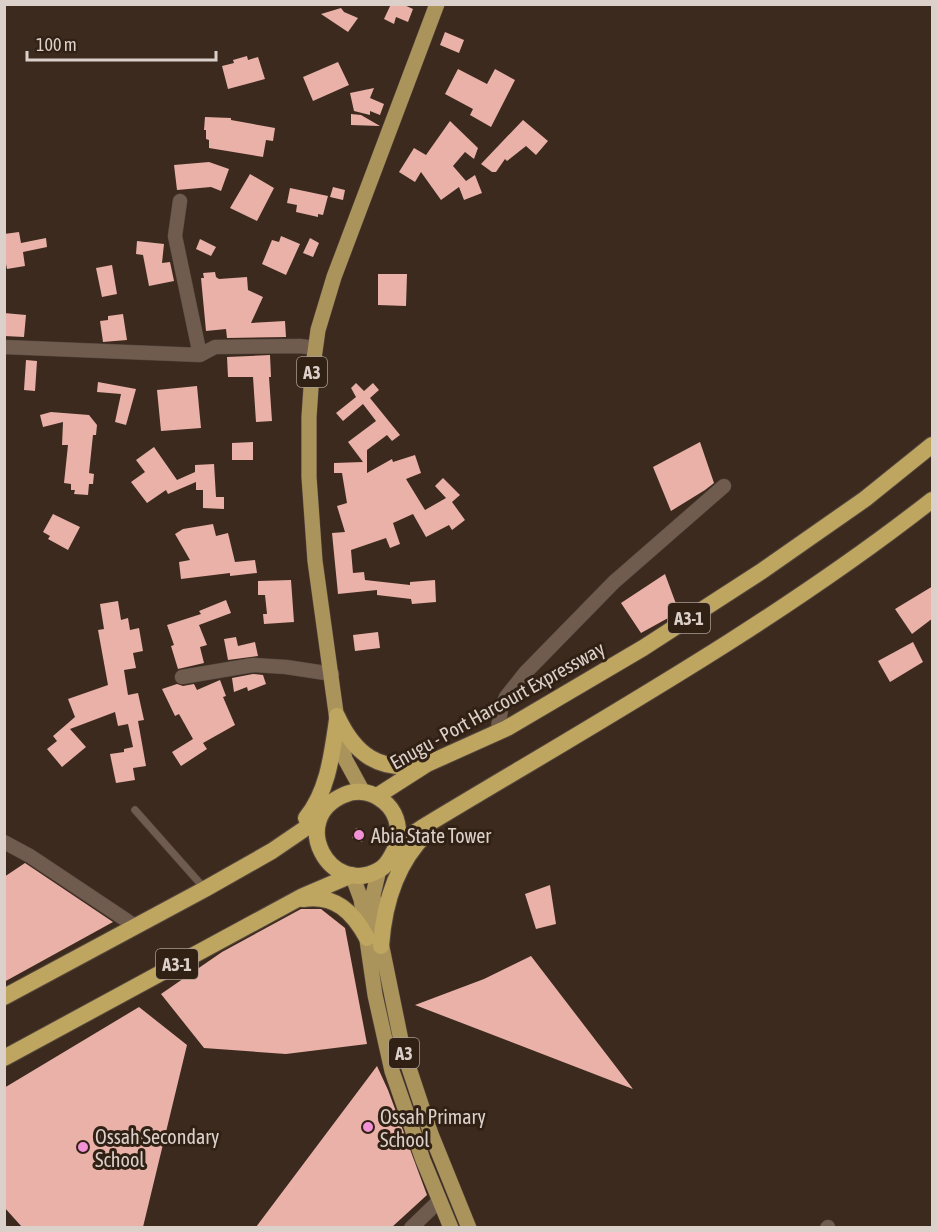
<svg xmlns="http://www.w3.org/2000/svg" width="937" height="1232" font-family="'Asap Condensed',sans-serif">
	<style>
		.building { fill: #e9b1a7 }
		.lines { fill: none; stroke-linecap: round; stroke-linejoin: round }
		.service-casing { stroke: #56483e; stroke-width: 8 }
		.minor-casing { stroke: #56483e; stroke-width: 15 }
		.primary-casing { stroke: #56483e; stroke-width: 16 }
		.trunk-casing { stroke: #56483e; stroke-width: 18 }
		.service { stroke: #6f5c4f; stroke-width: 7 }
		.minor { stroke: #6f5c4f; stroke-width: 14 }
		.primary { stroke: #ab945c; stroke-width: 15 }
		.trunk { stroke: #bfa660; stroke-width: 16 }
		.poi-dot { fill: #f291d6; stroke: #312115; stroke-width: 2 }
		.labels { text-anchor: middle; dominant-baseline: central; stroke-width: 6; stroke-linejoin: round; paint-order: stroke }
		.shield { fill: #312115; stroke: #a99c94; stroke-width: 1.5 }
		.shield-label { font-size: 18px; font-weight: bold; fill: #dcd1ca }
		.street-label { font-size: 20px; fill: #dcd1ca; stroke: #312115 }
		.poi-label { font-size: 20px; fill: #dcd1ca; stroke: #312115; text-anchor: start }
	</style>
	<rect width="100%" height="100%" fill="#3c2a1f"/>
	<path class="building" d="M391,4h11l11,5 -5,13 -12,-5 -2,7 -10,-5z
		M341,8l3,4 14,6 -10,14 -27,-18z
		M445,32l19,8 -5,13 -19,-8z
		M247,56l1,4 10,-3 7,22 -37,10 -6,-23 12,-3 -1,-3z
		M338,62l11,23 -36,16 -10,-24z
		M458,69l29,15 8,-15 20,11 -24,47 -21,-12 3,-6 -28,-15z
		M374,88l-4,10 14,6 -4,11 -10,-4v4l-16,-4 -4,-18z
		M351,114l10,1 19,11 -29,-1z
		M205,117l26,1v2l44,8 -2,13 -7,-1 -3,17 -54,-9v-8l-3,-1v-9h-2z
		M523,120l25,21 -12,14 -10,-9 -19,15 -2,-2 -9,13h-4l-11,-8z
		M450,121l28,27 -4,11 -9,-7 -12,14 13,15 9,-6 7,18 -18,7 -5,-13 -18,13 -20,-28 -6,10 -16,-10 15,-24 12,7z
		M209,162l20,7 -8,22 -10,-4 -34,3 -3,-25z
		M250,174l24,14 -17,33 -27,-13z
		M333,187l12,3 -2,10 -13,-3z
		M290,188l38,8 -5,19 -5,-1v3l-22,-5 1,-7 -10,-2z
		M19,232l2,11 25,-5 1,9 -24,5 2,14 -18,3 -3,-15v-20z
		M281,236l19,8 -14,31 -24,-11 10,-24 7,2z
		M310,238l9,5 -6,14 -10,-4z
		M200,239l16,8 -5,9 -15,-7z
		M137,241l27,3 -2,19 8,-1 4,19 -25,5 -6,-31 -7,-1z
		M112,265l5,29 -15,3 -6,-29z
		M215,272l1,5 3,2 28,-2 1,13 15,7 -12,26 34,-2 1,16 -59,1 -1,-9 -20,2 -5,-53h3l-1,-5z
		M378,274h29l-1,32 -28,-1z
		M4,313l22,2 -2,22 -20,-1z
		M123,314l4,26 -24,2 -3,-21 8,-1v-4z
		M270,355l1,22h-2l3,44 -16,1 -3,-45h-25l-1,-20z
		M26,360l11,1 -2,30 -11,-1z
		M98,382l38,7 -10,36 -11,-3 6,-28 -24,-2z
		M356,383l8,8 9,-8 6,7 -9,8 30,37 -8,6 -5,-6 -20,15v23l25,-14 1,3 22,-7 6,18 -15,6 19,31 21,-12 -11,-12 8,-8 17,17 -8,7 13,18 -13,10 -3,-5 -23,12 -13,-23 -20,9 7,21 -10,4 -4,-10 -35,12 2,23 11,-1 1,8 45,5v-3l25,-2 1,22 -24,2 -1,-5 -34,-4v-5l-39,4 -6,-61 13,-1 -8,-26 10,-3 -5,-30h-8v-10l29,-1 -15,-20 28,-21 -13,-17 -20,17 -7,-8 20,-16 -5,-9z
		M197,386l4,42 -40,3 -4,-41z
		M51,412l38,3 8,10 -1,10h-3l-4,38 5,1 -1,10h-4l-1,11 -14,-1 1,-4h-4v-6l-7,-1 4,-38h-6l1,-23 -20,5 -3,-12z
		M253,442v18h-21v-17z
		M700,442l14,41 -9,7 -34,21 -18,-44z
		M154,447l23,33 18,-8v-7l19,-1 2,33h8v12l-21,-1v-18h-7v-8l-28,12 -2,-4 -19,13 -16,-21 14,-10 -9,-12z
		M53,514l27,13 -12,23 -20,-11 2,-3 -7,-4z
		M213,524l3,12 12,-3 7,29 20,-2 2,13 -27,3v-3l-49,6 -2,-17 11,-2 -15,-26 8,-5z
		M665,574l14,38 -38,21 -20,-30z
		M291,580l3,42 -30,2 -1,-10h4l-2,-19h-7v-14z
		M933,586v32l-21,16 -17,-25z
		M226,600l5,13 -32,12 8,20 -7,2 4,16 -26,6 -7,-23 3,-1 -7,-20 34,-11 -2,-3z
		M118,601l3,19 7,-2 2,12 9,-2 4,23 -10,2 3,15 -12,2 4,25 10,-2 6,27 -6,1 8,45 -13,2 2,12 -19,3 -6,-29 14,-2v-3l9,-2 -5,-23 -10,2 -3,-14 -45,17 16,18 -24,20 -15,-18 10,-8 -4,-5 22,-19 -7,-18 40,-14 -10,-55 6,-1 -4,-25z
		M378,632l2,16 -25,3 -2,-16z
		M236,637l2,9 17,-4 3,14 -30,4 -4,-21z
		M913,642l10,20 -33,20 -12,-21z
		M253,674l10,1 3,9 -18,7 -1,-4 -13,5 -2,-14z
		M220,680l6,16 -3,1 12,28 -32,18 4,6 -26,17 -9,-14 21,-13 -14,-25 -4,2 -13,-27 15,-5 6,2 11,-2 3,6z
		M356,828l9,4 -3,10 -10,-4z
		M25,863l88,59 -109,60v-105z
		M550,885l6,39 -20,5 -11,-35z
		M301,909h20l24,19 22,116 -81,10 -82,-6 -43,-54 61,-42z
		M531,956l102,133 -218,-84 69,-26z
		M139,1007l48,38 -44,182h-121l-18,-20v-119z
		M377,1066l11,24 39,105 -35,32h-136z"/>
	<g class="lines">
		<defs>
			<path id="service" d="M135,810l70,79"/>
			<path id="minor" d="M180,201l-5,35 25,119
				M4,347l196,8 15,-8 85,-1 15,2
				M182,677l71,-12 33,2 46,7
				M497,733l4,-23 5,-13 19,-24 89,-91 110,-96
				M4,842l26,14 105,70
				M411,1228l29,-28
				M827,1228l1,-1"/>
			<path id="primary" d="M363,792l-18,-33 -8,-39 -22,-159 -6,-84v-60l3,-44 6,-43 16,-53 103,-273
				M379,870l-6,25 3,23 27,132 28,84 38,94
				M352,875l9,24 14,96 17,76 31,89 28,68"/>
			<path id="trunk" d="M337,716c18,39 42,56 86,49
				M377,796l50,-32 80,-36 136,-80 119,-77 103,-72 67,-54
				M306,818c22,-27 26,-64 31,-98
				M398,845c2,-19 -1,-36 -19,-47 -10,-7 -24,-8 -35,-3 -57,24 -14,103 35,75 11,-6 12,-16 19,-25 8,-8 21,-15 30,-21 171,-103 347,-201 504,-324
				M303,899c32,-5 50,13 64,39
				M381,946c3,-43 15,-83 46,-113
				M4,997l201,-108 67,-38 47,-32
				M4,1058l299,-162 49,-21"/>
		</defs>
		<use href="#service" class="service-casing"/>
		<use href="#minor" class="minor-casing"/>
		<use href="#primary" class="primary-casing"/>
		<use href="#trunk" class="trunk-casing"/>
		<use href="#service" class="service"/>
		<use href="#minor" class="minor"/>
		<use href="#primary" class="primary"/>
		<use href="#trunk" class="trunk"/>
	</g>
	<g class="poi-dot">
		<circle cx="359" cy="835" r="6"/>
		<circle cx="368" cy="1127" r="6"/>
		<circle cx="83" cy="1147" r="6"/>
	</g>
	<g class="labels">
		<g class="shield">
			<rect x="297" y="357" width="30" height="30" rx="4.5"/>
			<rect x="668" y="603" width="42" height="30" rx="4.5"/>
			<rect x="156" y="949" width="42" height="30" rx="4.5"/>
			<rect x="389" y="1038" width="30" height="30" rx="4.5"/>
		</g>
		<g class="shield-label">
			<text x="312" y="372">A3</text>
			<text x="689" y="618">A3-1</text>
			<text x="177" y="964">A3-1</text>
			<text x="404" y="1053">A3</text>
		</g>
		<g class="street-label">
			<text transform="translate(497 705) rotate(-29)">Enugu - Port Harcourt Expressway</text>
		</g>
		<g class="poi-label">
			<text x="371" y="835">Abia State Tower</text>
			<text x="380" y="1116">Ossah Primary<tspan x="380" dy="23">School</tspan></text>
			<text x="95" y="1136">Ossah Secondary<tspan x="95" dy="23">School</tspan></text>
		</g>
	</g>
	<rect width="937" height="1232" fill="none" stroke="#dcd1ca" stroke-width="12"/>
	<path d="M27 51v9h189v-9" fill="none" stroke="#dcd1ca" stroke-width="3"/>
	<text x="36" y="51" font-size="18" fill="#dcd1ca" stroke="#312115" stroke-width="4.5" paint-order="stroke">100 m</text>
</svg>
